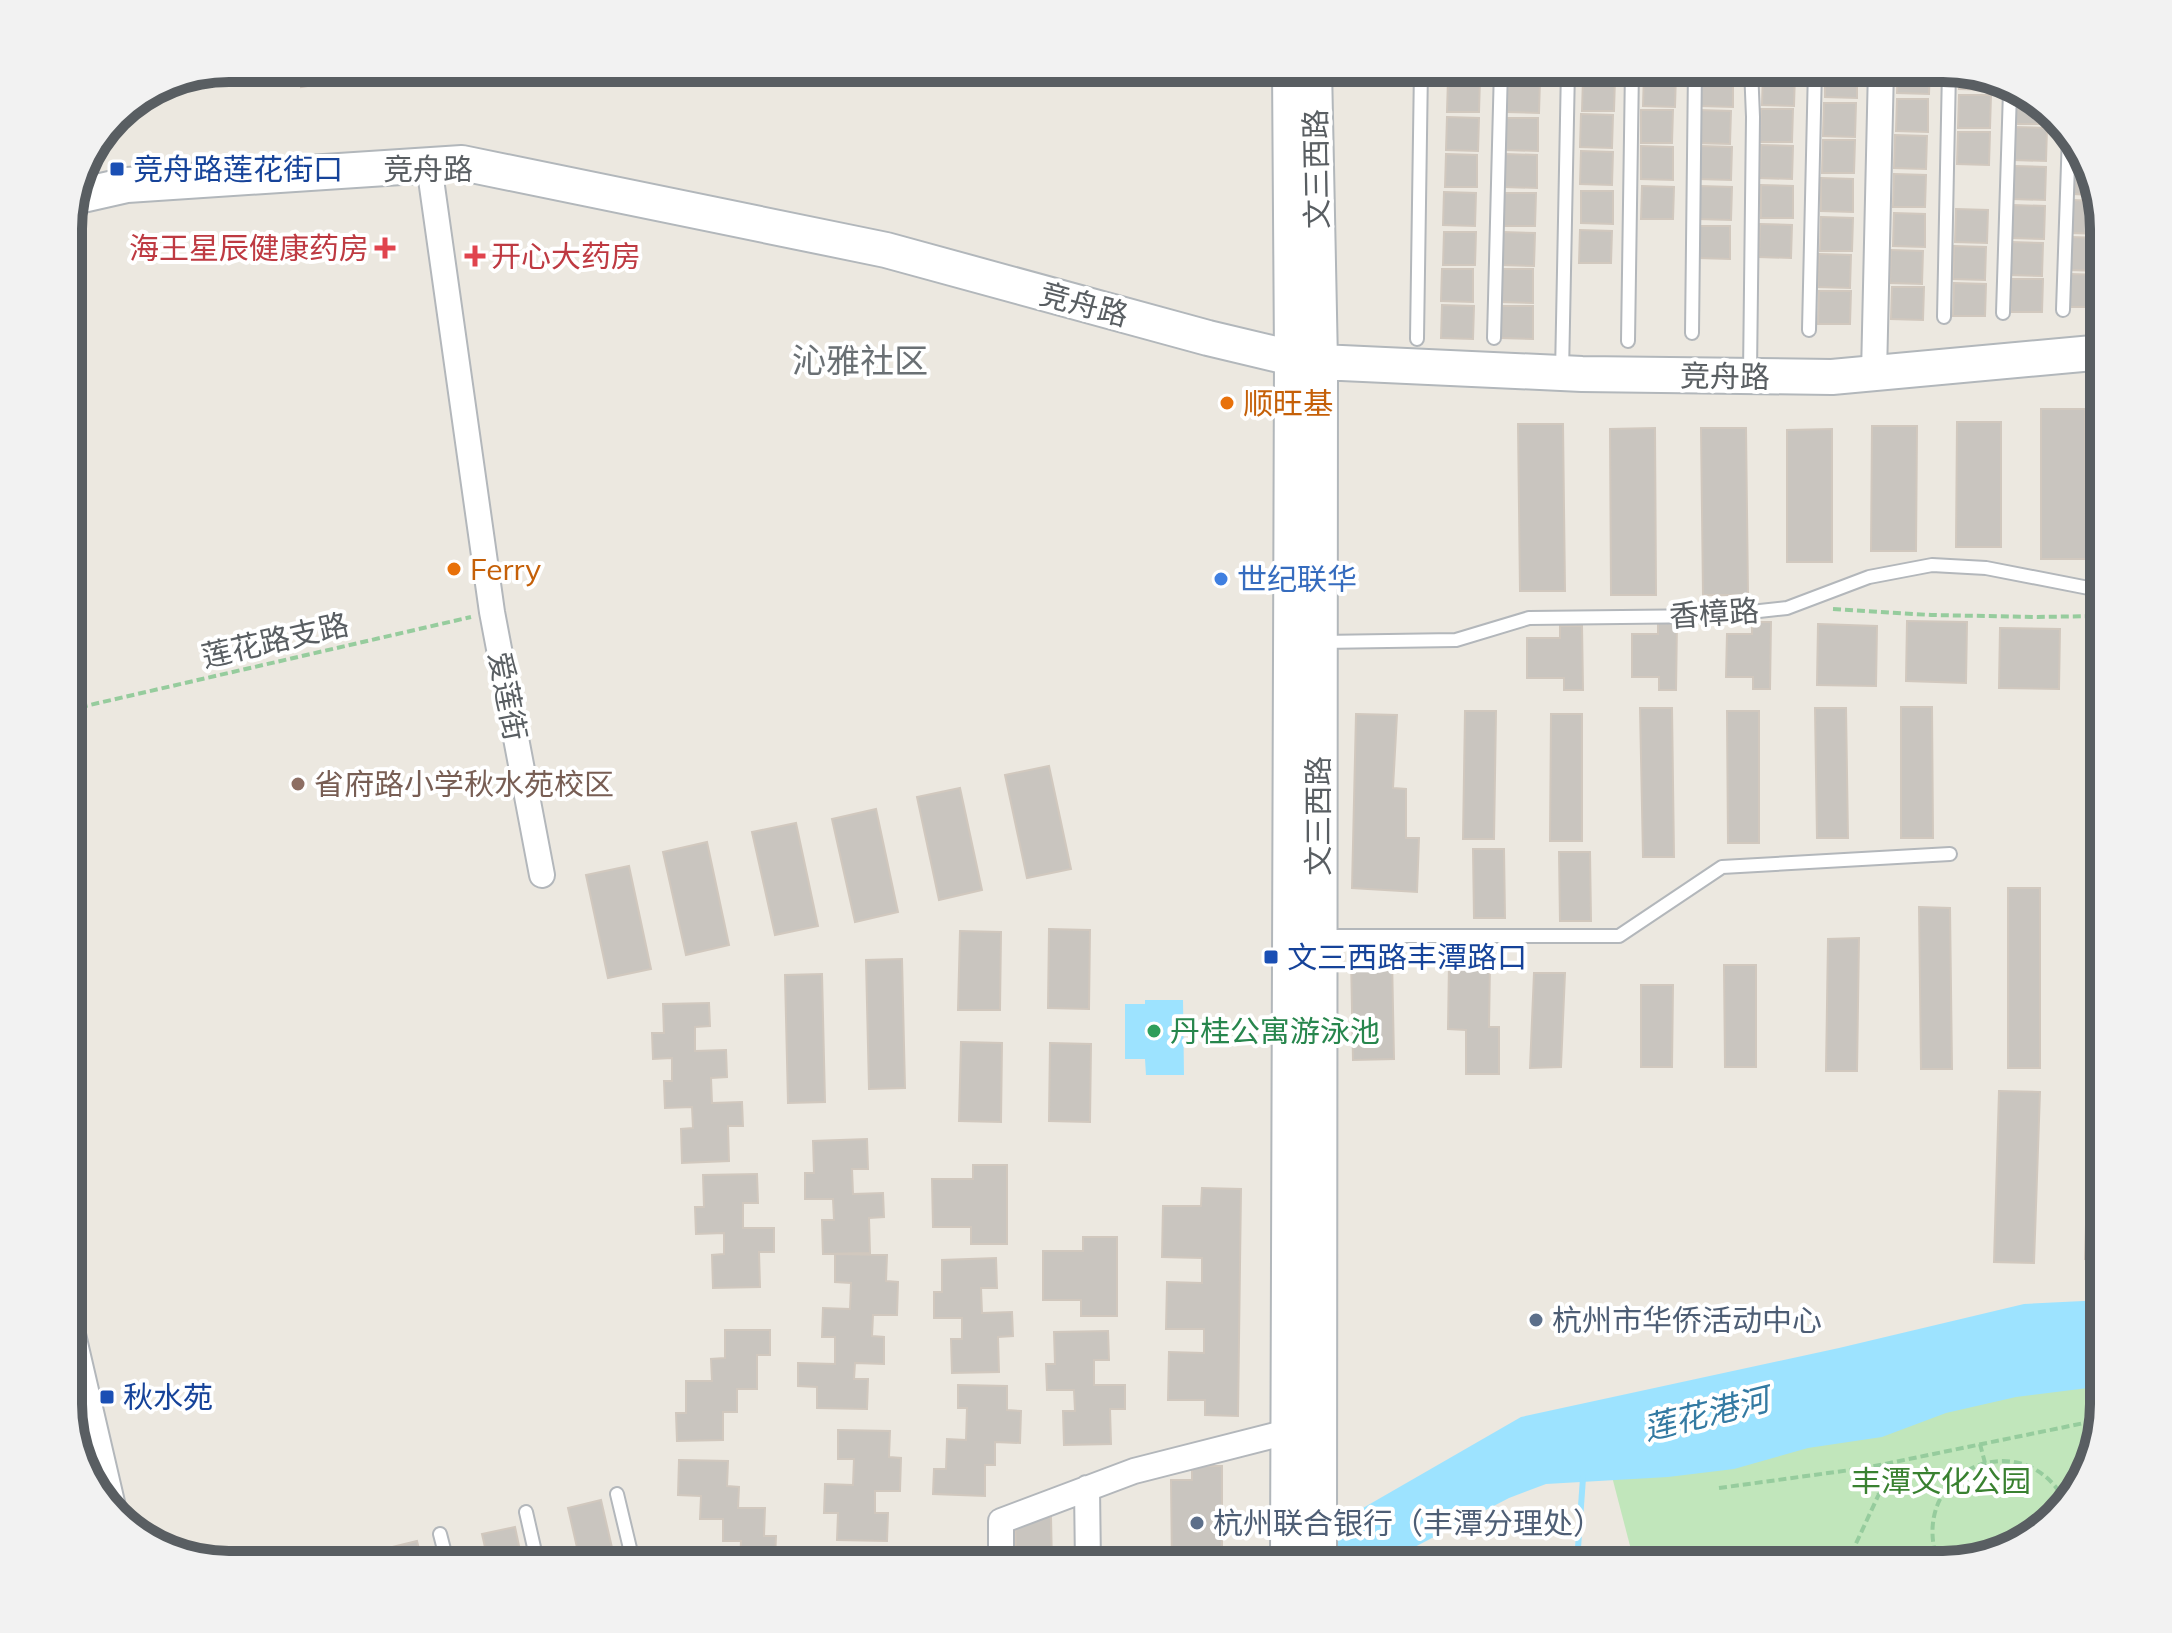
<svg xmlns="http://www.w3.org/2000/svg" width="2172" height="1633" font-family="Mulish,'Noto Sans SC',sans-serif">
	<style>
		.green { fill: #c1e6bb }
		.water { fill: #9de3ff }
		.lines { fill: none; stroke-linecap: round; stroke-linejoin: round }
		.stream { stroke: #9de3ff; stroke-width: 6 }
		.building { fill: #c9c5bf; stroke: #d1c8be; stroke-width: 2 }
		.lane-casing { stroke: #b3b7bb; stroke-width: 16 }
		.street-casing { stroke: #b3b7bb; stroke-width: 28 }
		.secondary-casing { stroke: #b2b7bb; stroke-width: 38 }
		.path { stroke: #96cc9d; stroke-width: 4; stroke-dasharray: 8 4; stroke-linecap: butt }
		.lane { stroke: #fff; stroke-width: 12 }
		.street { stroke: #fff; stroke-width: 24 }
		.secondary { stroke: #fff; stroke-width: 34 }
		.transit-dot { fill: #1a4fb4; stroke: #fff; stroke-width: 3 }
		.health-dot { fill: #e0444e; stroke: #fff; stroke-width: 3 }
		.food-dot { fill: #e8710a; stroke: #fff; stroke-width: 3 }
		.shop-dot { fill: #3f7fe0; stroke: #fff; stroke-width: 3 }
		.education-dot { fill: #8d6e63; stroke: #fff; stroke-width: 3 }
		.leisure-dot { fill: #2e9e5b; stroke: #fff; stroke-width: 3 }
		.service-dot { fill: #5c6f8a; stroke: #fff; stroke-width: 3 }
		.labels { text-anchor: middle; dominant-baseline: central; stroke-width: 8; stroke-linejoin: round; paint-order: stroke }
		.transit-label { font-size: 30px; fill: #164399; stroke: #fff; text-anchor: start }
		.street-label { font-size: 30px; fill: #595e62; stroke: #fff }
		.health-label { font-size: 30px; fill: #be3a42; stroke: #fff; text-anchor: end }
		.food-label { font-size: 30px; fill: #c56008; stroke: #fff; text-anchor: start }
		.shop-label { font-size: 30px; fill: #366cbe; stroke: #fff; text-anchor: start }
		.education-label { font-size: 30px; fill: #785e54; stroke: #fff; text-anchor: start }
		.leisure-label { font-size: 30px; fill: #27864d; stroke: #fff; text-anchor: start }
		.service-label { font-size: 30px; fill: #4e5e75; stroke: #fff; text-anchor: start }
		.park-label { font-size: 30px; fill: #398130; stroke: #fff }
		.water-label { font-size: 32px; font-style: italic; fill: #347aa2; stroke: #fff }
		.quarter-label { font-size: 34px; fill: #6a7074; stroke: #fff }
		.rim { fill: none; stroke: #595e62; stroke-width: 10 }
	</style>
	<rect width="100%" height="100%" fill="#ece8e0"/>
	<path class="green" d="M2104,1371v34l-34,97 -56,47 -71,16h-308l-25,-96z"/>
	<path class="water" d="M1145,1000h38l1,75h-38l-1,-16h-20v-55h20z
		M2104,1300v86l-88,11 -70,16 -64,24 -74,11 -74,21 -66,8 -122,7 -37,14 -129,67h-116l257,-148 318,-69 185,-44z"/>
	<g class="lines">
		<path class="stream" d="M1578,1548l5,-70"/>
	</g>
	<path class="building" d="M298,68h45l2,12 -44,7z
		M1825,68h32v30l-32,-1z
		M1898,68h32l-1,26 -32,-1z
		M1763,72l32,1 -1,33 -32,-1z
		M1644,73h32l-1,34 -32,-1z
		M1702,73l31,1v33l-32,-1z
		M1960,74l31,10v6l-32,-1z
		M1583,78h32l-1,33h-32z
		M1448,79h32l-1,33h-32z
		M1508,79l32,1 -1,33 -32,-1z
		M2016,93l25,9 7,7 -1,15h-32z
		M1959,95h32l-1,33h-32z
		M1897,99h31v33l-32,-1z
		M1824,103h32l-1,34 -32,-1z
		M1761,109h32l-1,33h-32z
		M1641,110h32l-1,33h-31z
		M1699,110l32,1 -1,33 -32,-1z
		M1581,114l32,1 -1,33 -32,-1z
		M1447,117l32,1 -1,33 -32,-1z
		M1506,118h32v33l-32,-1z
		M2015,127l32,1 -1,33 -32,-1z
		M1958,132h32l-1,33 -32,-1z
		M1895,135l32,1 -1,33 -32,-1z
		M1823,140h32l-1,33h-32z
		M1761,145l32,1 -1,33 -32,-1z
		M1641,146l32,1v33l-32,-1z
		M1700,146l32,1 -1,33 -32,-1z
		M1581,151l32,1 -1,33 -32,-1z
		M1446,154l31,1v32h-32z
		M1505,154l32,1v33l-32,-1z
		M2072,161h16l8,34 -24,-1z
		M2014,166l32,1 -1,33 -32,-1z
		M1894,174l32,1 -1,32h-32z
		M1821,178l32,1v33l-32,-1z
		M1761,185l32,1v32h-32z
		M1642,186l32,1 -1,32h-32z
		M1700,186l32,1 -1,33 -32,-1z
		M1581,191h32v33l-32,-1z
		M1444,192l32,1 -1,33 -32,-1z
		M1504,193h32l-1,33h-32z
		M2072,200l26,1 5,33 -32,-1z
		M2013,205l32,1 -1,33 -32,-1z
		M1956,209l32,1 -1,33 -32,-1z
		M1894,213l31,1v33l-32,-1z
		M1821,217l32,1 -1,33h-32z
		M1760,224l32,1 -1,33 -32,-1z
		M1699,226h31v33l-32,-1z
		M1580,230l32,1 -1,32h-32z
		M1444,232h32l-1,33h-32z
		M1503,232l32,1 -1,33 -31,-1z
		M2070,237l32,1 -1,33 -32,-1z
		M2011,242l32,1 -1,33 -32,-1z
		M1954,246l32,1 -1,33 -32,-1z
		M1891,250l32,1 -1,33 -32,-1z
		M1819,254l32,1 -1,33 -32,-1z
		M1442,269h31v33l-32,-1z
		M1501,269h32v34l-32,-1z
		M2070,274l32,1 -1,32h-32z
		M2011,279h32l-1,33h-31z
		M1954,283l32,1 -1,32h-32z
		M1892,287h32l-1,33 -32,-1z
		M1819,291h32l-1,33h-32z
		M1442,305l32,1 -1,33 -32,-1z
		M1501,306h32v33l-32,-1z
		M2041,409h44l1,150h-45z
		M1957,422h44v125h-45z
		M1518,424h45l2,167h-45z
		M1872,426h45l-1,125h-45z
		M1655,428l1,167h-45l-1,-166z
		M1701,428h45l2,167h-45z
		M1832,429v133h-45v-132z
		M1907,621l60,1 -1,61 -60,-2z
		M1752,622h19l-1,67h-17v-12h-27l1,-43h25z
		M1658,623h19l-1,67h-17v-13h-27v-43h26z
		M1818,624l59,2 -1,60 -59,-1z
		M2094,625h10v61h-11z
		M1560,626h22l1,64h-19v-12h-37v-40h33z
		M2000,628l60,1 -1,60 -60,-1z
		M1901,707h31l1,131h-32z
		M2090,707h14v153h-15z
		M1640,708h32l2,149h-31z
		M1815,708h31l2,130h-31z
		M1465,711h31l-2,128h-31z
		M1727,711h32v132h-31z
		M1356,714l41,1 -4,73 13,1v49h13l-2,54 -65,-4z
		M1551,714h31v127h-32z
		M1049,766l22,103 -44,9 -22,-103z
		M960,788l22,102 -43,10 -22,-103z
		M876,809l22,103 -43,10 -23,-103z
		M796,823l22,103 -43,9 -23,-103z
		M707,842l22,103 -43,10 -23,-103z
		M1473,849h31l1,69h-31z
		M1559,852h31l1,69h-31z
		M629,866l22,103 -43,9 -22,-103z
		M2091,875h13v197h-15z
		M2008,888h32v180h-32z
		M1919,907l31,1 2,161h-31z
		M1049,929l41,1 -1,79 -41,-1z
		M960,931l41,1 -1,78h-42z
		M1859,938l-2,133h-31l2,-132z
		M1392,957l2,102 -41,1 -2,-102z
		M902,959l3,129 -36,1 -3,-129z
		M1449,962l41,1 -1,64h10v47h-33v-44l-18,-1z
		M1724,965h32v102h-31z
		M1534,973h31l-4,94 -31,1z
		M822,974l3,128 -37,1 -3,-128z
		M1641,985h32l-1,82h-31z
		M709,1003l1,23 -15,1v24l31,-1 1,27 -16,1 1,25 30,-1 1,24h-15l1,35 -47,2 -1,-34 12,-1 -1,-21 -27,1 -1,-27h8v-23l-19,1 -1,-26h12l-1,-29z
		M961,1042l41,1 -1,79 -42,-1z
		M1050,1043l41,1 -1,78 -41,-1z
		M2090,1089h14v171l-19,-1z
		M1999,1091l41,1 -6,171 -40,-1z
		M867,1139l1,30h-16l1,25 30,-1 1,24 -15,1 1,35 -47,1 -1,-34h12l-1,-21h-28v-26h9l-1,-32z
		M973,1165h34v79h-36v-17h-38l-1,-48h41z
		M757,1174l1,29h-15v25h31v24h-15l1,35 -47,1 -1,-33 12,-1v-21l-28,1 -1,-27h9l-1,-32z
		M1202,1188l39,1 -3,227 -33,-1v-15h-37l1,-48 35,1v-24h-38l1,-47 35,1v-25l-40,-1 1,-51h38z
		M1083,1237h34v79h-36v-16h-38v-49h40z
		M835,1254l52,1 -1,26 12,1 -1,33h-24l-1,21 12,1v27l-29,-1 -1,16h14l-1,30 -50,-1v-21l-19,-1v-23l37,1v-27h-13l1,-29 27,1 1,-26 -16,-1z
		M996,1258l1,30h-16l1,25 30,-1 1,24 -15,1 1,35 -47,1 -1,-34h11v-21h-28v-26h8v-32z
		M725,1330h45v25h-13v34h-20v23h-14v28l-46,1 -1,-28h10v-32h26l-1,-22 14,-1z
		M1108,1331l1,29h-15v25h31v24h-15l1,35 -47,1 -1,-34h12l-1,-21h-27l-1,-26h9l-1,-32z
		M958,1385l49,1v24l14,1 -1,32 -25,-1v23h-10v31l-52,-2 1,-25h12l1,-30 19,1 1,-32h-9z
		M838,1430l52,1 -1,26 12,1 -1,33h-25v22h13l-1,28 -50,-1 1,-27h-14l1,-29 28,1 1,-26h-16z
		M679,1460l49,1 -1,25 12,1 -1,21h27l-1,28h12l-1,23h26v6l-61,-2 1,-22h-18v-22h-23l1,-23 -23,-1z
		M1192,1466h30v99h-50l-1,-85h21z
		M601,1500l15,65h-35l-13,-57z
		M1051,1517l1,48h-36l-1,-47z
		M515,1527l8,38h-34l-7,-31z
		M417,1541l6,24h-35l-4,-16z
		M942,1547h37v18h-37z"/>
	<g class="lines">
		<defs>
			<path id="lane" d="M2063,310l6,-175
				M2003,313l7,-222
				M1944,317l5,-247
				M1809,330l6,-262
				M1692,333l3,-265
				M1494,338l7,-270
				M1417,339l4,-271
				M1628,341l4,-273
				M1562,373l6,-305
				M1750,373l3,-256 -2,-49
				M1320,642l136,-2 73,-22 185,-2 73,-8 82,-31 63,-12 54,3 118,23
				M1321,936h298l103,-69 228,-13
				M617,1494l17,71
				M526,1512l12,53
				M440,1534l8,31"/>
			<path id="street" d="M429,165l63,447 50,263
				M1874,374l7,-306
				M68,1313l46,198
				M1087,1488l1,77
				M1001,1565v-44l133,-50 153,-39"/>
			<path id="secondary" d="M1314,68l6,294 -1,1203
				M74,197l53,-12 335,-22 424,87 322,88 84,20 28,4 262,12 250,3 272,-25
				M1288,1565l4,-1207 -2,-290"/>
		</defs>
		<use href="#lane" class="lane-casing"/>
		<use href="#street" class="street-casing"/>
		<use href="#secondary" class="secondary-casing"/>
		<path class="path" d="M1833,609l98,6 106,2 58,-1 9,-5
			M68,710l403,-93
			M1980,1444l5,19
			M1719,1488l146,-20 234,-48
			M1846,1565l33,-71 -14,-26
			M1930,1565l2,-13
			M1939,1565c-36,-95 87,-146 128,-60"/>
		<use href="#lane" class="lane"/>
		<use href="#street" class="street"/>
		<use href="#secondary" class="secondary"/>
	</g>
	<g class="transit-dot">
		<rect x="109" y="161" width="16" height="16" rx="4"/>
		<rect x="1263" y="949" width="16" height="16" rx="4"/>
		<rect x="99" y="1389" width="16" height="16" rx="4"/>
	</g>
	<g class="health-dot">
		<path d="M381 236h8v8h8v8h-8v8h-8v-8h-8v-8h8z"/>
		<path d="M471 244h8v8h8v8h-8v8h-8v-8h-8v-8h8z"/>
	</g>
	<g class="food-dot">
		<circle cx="1227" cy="403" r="8"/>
		<circle cx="454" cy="569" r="8"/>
	</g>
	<circle class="shop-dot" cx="1221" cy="579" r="8"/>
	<circle class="education-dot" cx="298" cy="784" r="8"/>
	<circle class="leisure-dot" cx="1154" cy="1031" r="8"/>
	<g class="service-dot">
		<circle cx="1536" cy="1320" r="8"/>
		<circle cx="1197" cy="1523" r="8"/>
	</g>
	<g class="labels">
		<g class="transit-label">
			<text x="133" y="169">竞舟路莲花街口</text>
			<text x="1287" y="957">文三西路丰潭路口</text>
			<text x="123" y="1397">秋水苑</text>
		</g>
		<g class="street-label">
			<text x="428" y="169">竞舟路</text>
			<text transform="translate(1316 169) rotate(-91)">文三西路</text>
			<text transform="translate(1084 304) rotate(15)">竞舟路</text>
			<text transform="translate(1725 376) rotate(1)">竞舟路</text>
			<text transform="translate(1714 613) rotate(-4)">香樟路</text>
			<text transform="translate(275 640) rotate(-13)">莲花路支路</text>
			<text transform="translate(508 696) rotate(79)">爱莲街</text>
			<text transform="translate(1318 816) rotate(-90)">文三西路</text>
		</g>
		<g class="health-label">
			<text x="369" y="248">海王星辰健康药房</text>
			<text x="491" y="256" text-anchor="start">开心大药房</text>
		</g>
		<g class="food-label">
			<text x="1243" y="403">顺旺基</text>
			<text x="470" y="569">Ferry</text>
		</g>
		<g class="shop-label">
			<text x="1237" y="579">世纪联华</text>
		</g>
		<g class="education-label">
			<text x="314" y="784">省府路小学秋水苑校区</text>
		</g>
		<g class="leisure-label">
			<text x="1170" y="1031">丹桂公寓游泳池</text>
		</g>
		<g class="service-label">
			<text x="1552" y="1320">杭州市华侨活动中心</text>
			<text x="1213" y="1523">杭州联合银行（丰潭分理处）</text>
		</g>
		<g class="park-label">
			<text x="1941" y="1481">丰潭文化公园</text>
		</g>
		<g class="water-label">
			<text transform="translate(1706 1413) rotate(-14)">莲花港河</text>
		</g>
		<g class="quarter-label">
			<text x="860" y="360">沁雅社区</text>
		</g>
	</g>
	<path d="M0 0H2172V1633H0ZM229 82H1943A147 147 0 0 1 2090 229V1404A147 147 0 0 1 1943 1551H229A147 147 0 0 1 82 1404V229A147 147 0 0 1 229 82Z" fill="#f2f2f2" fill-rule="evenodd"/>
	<path class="rim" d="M229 82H1943A147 147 0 0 1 2090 229V1404A147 147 0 0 1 1943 1551H229A147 147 0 0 1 82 1404V229A147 147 0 0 1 229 82Z"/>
</svg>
